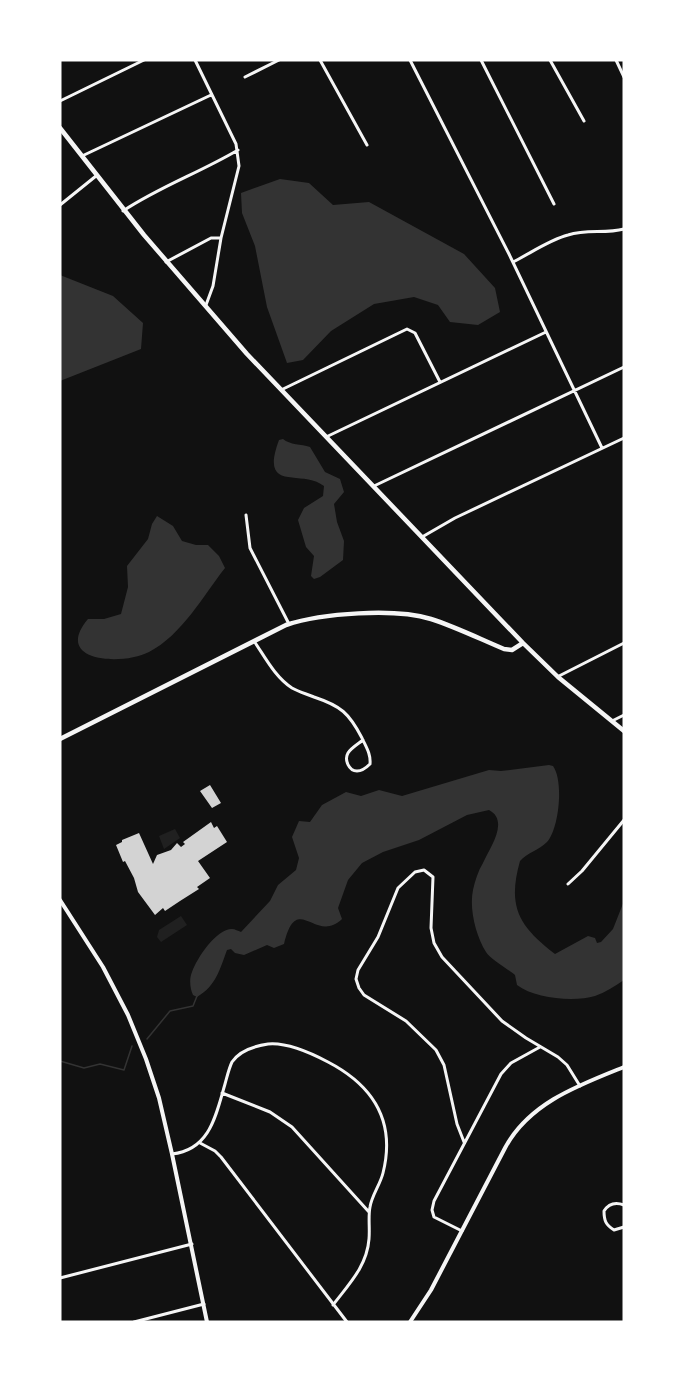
<svg xmlns="http://www.w3.org/2000/svg" width="684" height="1382" font-family="'Work Sans',sans-serif">
	<style>
		.green { fill: #202020 }
		.water { fill: #333 }
		.lines { fill: none; stroke-linecap: round; stroke-linejoin: round }
		.stream { stroke: #333; stroke-width: 1.5 }
		.building { fill: #d3d3d3 }
		.minor { stroke: #f5f5f5; stroke-width: 3 }
		.tertiary { stroke: #f5f5f5; stroke-width: 4 }
		.secondary { stroke: #f5f5f5; stroke-width: 4.5 }
	</style>
	<rect width="100%" height="100%" fill="#111"/>
	<path class="green" d="M175,829l5,9 -16,11 -5,-13z
		M181,916l6,9 -26,17 -4,-5 2,-7z"/>
	<path class="water" d="M280,179l29,4 24,22 36,-3 95,52 31,34 5,24 -22,13 -28,-3 -12,-17 -24,-8 -40,7 -43,27 -28,29 -16,3 -20,-56 -12,-61 -13,-33 -1,-20z
		M60,275l53,21 30,27 -2,26 -81,32z
		M283,439c7,6 18,5 27,8l15,25 15,7 4,13 -10,12 3,18 7,19 -1,19 -23,17 -6,2 -3,-3 3,-20 -8,-9 -8,-27 6,-12 19,-12 1,-10c-22,-18 -65,8 -45,-46z
		M157,516l16,10 9,15 14,4h12l11,11 6,12c-22,28 -43,67 -76,84 -27,14 -97,10 -61,-33h16l17,-5 7,-27 -1,-21 21,-27 4,-15z
		M549,765l4,1c11,15 6,63 -6,76 -8,8 -20,11 -27,19 -13,46 -1,65 35,93l33,-18 7,2 2,5 4,-1 12,-13 11,-28v79c-9,6 -18,12 -29,16 -20,6 -60,3 -78,-11l-2,-10c-7,-6 -25,-16 -29,-23 -10,-16 -17,-43 -13,-62 2,-9 5,-19 10,-27 6,-14 27,-42 6,-53l-22,5 -48,25 -36,12 -21,11 -14,17 -10,28 4,11c-27,26 -45,-29 -58,25l-10,4 -7,-3 -23,10 -9,-2 -4,-4 -4,1c-7,19 -11,36 -30,47l-4,-2c-3,-6 -4,-16 -1,-23 5,-14 24,-43 40,-43 3,0 6,2 9,3l29,-31 8,-16 18,-15 3,-12 -7,-21 7,-16 11,1 12,-17 24,-13 15,4 18,-6 23,6 87,-26 12,1z"/>
	<g class="lines">
		<path class="stream" d="M147,1039l23,-28 23,-5 4,-10
			M60,1061l24,7 16,-4 24,6 8,-24"/>
	</g>
	<path class="building" d="M210,785l11,18 -9,5 -12,-17z
		M211,822l3,6 3,-2 10,16 -29,19 12,17 -13,9 2,2 -19,12 -15,10 -2,-3 -8,7 -17,-23 -4,-14 -9,-17 -2,1 -7,-17 6,-3v-2l17,-7 14,31 4,-9 14,-5 6,-7 4,4 4,-3 -2,-2z"/>
	<g class="lines">
		<path class="minor" d="M195,60l41,84 3,22 -18,72 -8,48 -7,19
			M320,60l47,85
			M410,60l99,194 93,194
			M481,60l73,144
			M550,60l34,61
			M616,60l8,17
			M245,77l34,-17
			M60,101l84,-41
			M82,156l129,-61
			M60,205l36,-29
			M123,211c36,-24 78,-39 115,-61
			M166,262l45,-24h10
			M513,262c18,-9 36,-22 55,-27 19,-6 37,-1 56,-6
			M281,390l126,-61 8,4 25,49
			M326,437l220,-105
			M374,486l250,-119
			M246,515l4,33 39,76
			M422,537l33,-19 169,-80
			M254,641c11,16 21,36 38,47 7,4 15,6 22,9 27,9 35,16 48,41 4,9 9,16 8,26 -3,3 -7,7 -13,7 -8,0 -13,-11 -9,-18 3,-5 10,-9 15,-13
			M559,676l65,-33
			M612,721l12,-6
			M568,884l14,-13 42,-51
			M222,1093l48,19 22,15 77,85
			M464,1142l-7,-18 -13,-59 -8,-15 -30,-29 -42,-26 -5,-7 -3,-9 2,-9 20,-33 20,-49 17,-16 9,-2 9,7 -2,51 3,15 8,14 60,64 24,17 32,19 9,8 13,21
			M200,1143l15,8 6,6 126,165
			M172,1154c38,-4 44,-39 53,-70 2,-7 4,-16 7,-22 8,-12 23,-16 36,-18 20,-2 43,9 60,18 46,24 68,59 55,111 -3,12 -11,22 -13,34 -2,10 0,21 -1,32 -2,27 -20,45 -36,66
			M624,1205c-8,-3 -15,-2 -20,6 0,10 2,14 10,19l10,-3
			M462,1231l-28,-14 -2,-7 2,-9 67,-127 10,-11 29,-16
			M60,1278l132,-34
			M134,1322l70,-18"/>
		<path class="tertiary" d="M60,900l43,67 25,48 18,44 13,39 13,56 35,168
			M410,1322l21,-32 74,-142c24,-45 74,-63 119,-81"/>
		<path class="secondary" d="M60,128l84,107 103,119 276,289 35,34 66,54
			M60,739l226,-114c36,-12 109,-17 145,-6 25,8 49,20 73,30l8,1 11,-7"/>
	</g>
	<rect width="684" height="1382" fill="none" stroke="#ffffff" stroke-width="123"/>
</svg>
